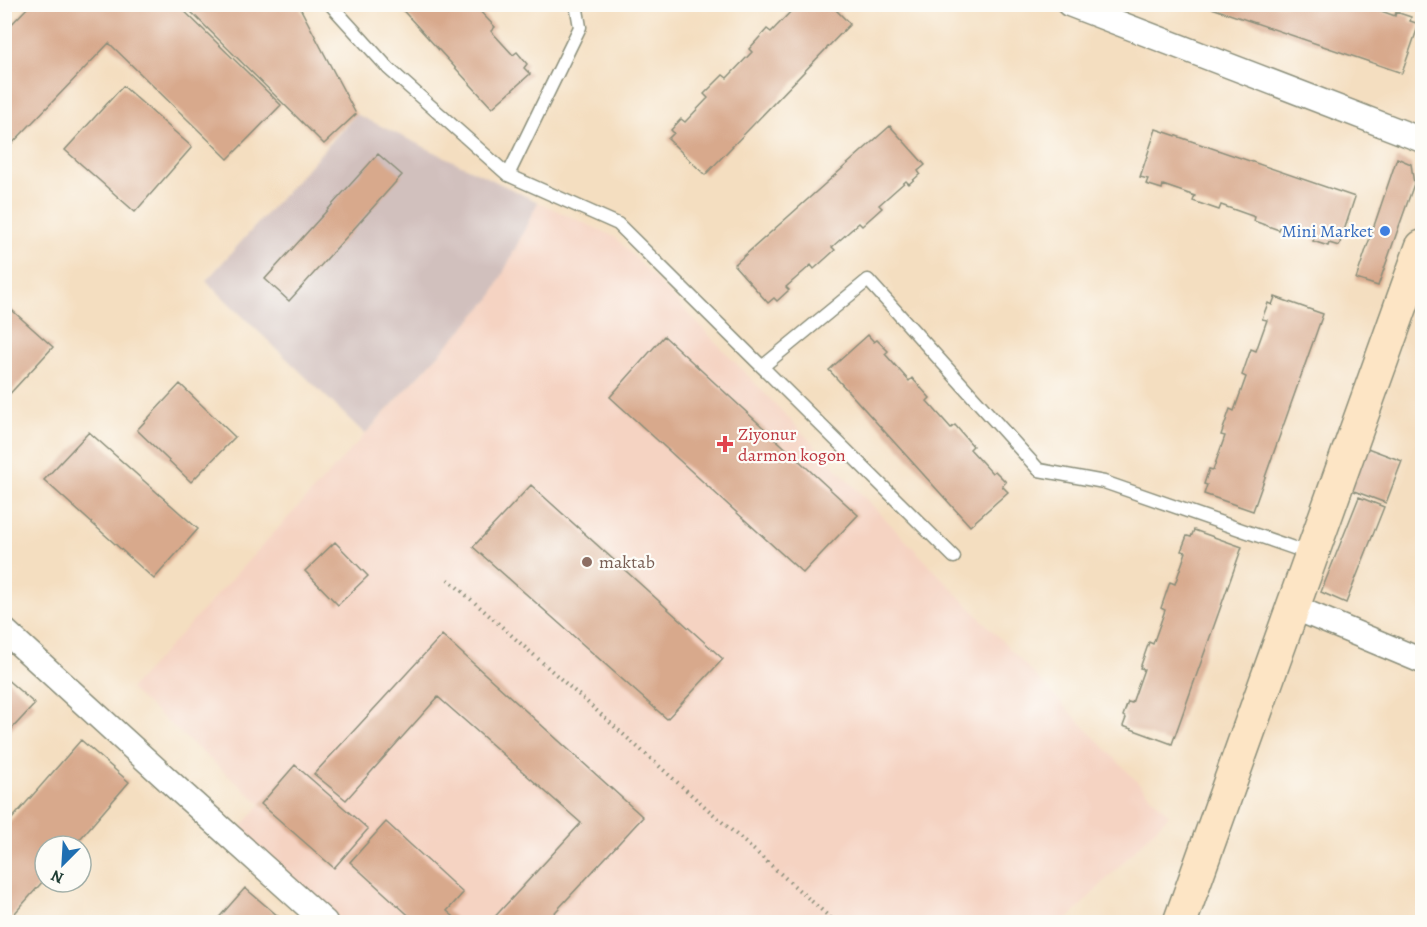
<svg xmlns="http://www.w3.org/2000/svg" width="1427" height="927" font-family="Alegreya,serif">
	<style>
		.built { fill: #f5d3c2 }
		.industrial { fill: #d1c0bd }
		.building { fill: #d8a98c }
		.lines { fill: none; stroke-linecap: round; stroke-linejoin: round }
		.lane-casing { stroke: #8a8e7a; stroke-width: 15 }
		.street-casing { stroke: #8a8e7a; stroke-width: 27 }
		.secondary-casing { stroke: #8a8e7a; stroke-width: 36 }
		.path { stroke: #8a8e7a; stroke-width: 4; stroke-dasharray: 1.5 4.5; stroke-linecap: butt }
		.lane { stroke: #fff; stroke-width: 12 }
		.street { stroke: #fff; stroke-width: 24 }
		.secondary { stroke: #fde5c5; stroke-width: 33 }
		.shop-dot { fill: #3f7fe0; stroke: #fdfcf7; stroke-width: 2 }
		.health-dot { fill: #e0444e; stroke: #fdfcf7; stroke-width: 2 }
		.education-dot { fill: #8d6e63; stroke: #fdfcf7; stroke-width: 2 }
		.labels { text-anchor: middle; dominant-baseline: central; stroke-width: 4.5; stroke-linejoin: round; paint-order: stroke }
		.shop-label { font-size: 18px; fill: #366cbe; stroke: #fdfcf7; text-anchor: end }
		.health-label { font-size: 18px; fill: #be3a42; stroke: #fdfcf7; text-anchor: start }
		.education-label { font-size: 18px; fill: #785e54; stroke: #fdfcf7; text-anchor: start }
	</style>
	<rect width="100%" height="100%" fill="#fdfcf7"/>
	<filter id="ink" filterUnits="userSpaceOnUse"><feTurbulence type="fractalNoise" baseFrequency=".0167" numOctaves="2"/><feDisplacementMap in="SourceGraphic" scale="12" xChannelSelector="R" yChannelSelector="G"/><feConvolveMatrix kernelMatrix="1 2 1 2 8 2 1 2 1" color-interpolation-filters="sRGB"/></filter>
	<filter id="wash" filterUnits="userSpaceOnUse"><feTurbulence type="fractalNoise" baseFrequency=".008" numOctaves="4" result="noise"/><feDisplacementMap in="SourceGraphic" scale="24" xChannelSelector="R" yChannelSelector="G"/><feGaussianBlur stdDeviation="1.35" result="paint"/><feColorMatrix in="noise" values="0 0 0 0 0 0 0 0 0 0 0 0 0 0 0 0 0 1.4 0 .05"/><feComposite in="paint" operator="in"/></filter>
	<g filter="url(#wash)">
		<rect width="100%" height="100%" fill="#f4dec0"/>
		<path class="built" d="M538,202l77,35 554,578 -104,107h-726l-101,-92 23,-26 -131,-115 361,-391z"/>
		<path class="industrial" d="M356,114l182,88 -47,96 -126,136 -159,-153z"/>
		<g id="blocks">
			<path class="building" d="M31,4h146l104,101 -53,54 -119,-116 -105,109v-120z
				M183,4h115l58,110 -32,30z
				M397,4h70l5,7 4,-4 19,20 -4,4 22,24 4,-3 10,12 -3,4 6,6 -38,34z
				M794,4h36l20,20 -145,151 -37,-36 6,-6 -3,-3 10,-11 4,3 23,-24 -4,-4 19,-19 4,3 25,-26 -3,-3 18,-20 4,3 25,-26z
				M1362,4l33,12 1,-4 15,5 -1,4 9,3 -17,49 -199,-68z
				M123,86l69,61 -57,65 -70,-62z
				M890,126l35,39 -7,6 2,3 -11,10 -3,-3 -27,24 3,3 -20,18 -3,-3 -27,24 3,3 -21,19 -3,-4 -25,22 3,3 -12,11 -3,-3 -6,5 -34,-38z
				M1156,129l199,68 -16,49 -10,-3 -1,3 -15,-5 2,-4 -34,-12 -2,5 -25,-9 1,-4 -34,-12 -2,5 -26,-9 2,-5 -32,-11 -1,4 -16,-5 2,-5 -8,-2z
				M378,154l24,21 -113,126 -24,-22z
				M1397,158l14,6 3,20 -36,102 -22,-7z
				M1275,297l48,17 -70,197 -49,-17 3,-9 -3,-1 5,-15 4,1 12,-34 -4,-1 9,-26 4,2 12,-34 -4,-2 9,-26 5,2 11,-31 -5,-1 6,-16 4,2z
				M4,303l49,44 -49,53z
				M868,335l6,7 3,-2 11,11 -3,3 24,27 3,-3 18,20 -3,3 24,27 4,-3 18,21 -3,3 22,24 3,-2 11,11 -4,4 6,6 -38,34 -141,-156z
				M664,336l194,179 -55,58 -193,-176z
				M180,384l55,53 -44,45 -54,-52z
				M89,432l109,97 -44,50 -110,-99z
				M1362,446l40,15 -16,42 -40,-15z
				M531,485l192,174 -56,60 -194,-172z
				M1359,497l25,10 -38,96 -25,-11z
				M1194,530l48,17 -70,197 -49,-18 3,-8 -3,-2 5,-14 4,1 12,-34 -4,-1 9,-26 4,2 12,-34 -4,-2 9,-26 5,2 11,-32 -5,-1 6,-15 4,1z
				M335,542l33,34 -30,29 -33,-34z
				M442,635l201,182 -97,105h-56l91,-99 -143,-126 -92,103 -32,-26z
				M4,677l31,27 -31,33z
				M81,740l48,42 -55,64h-29v33l-38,43h-3v-94z
				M295,765l73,64 -34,39 -73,-64z
				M386,822l77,71 -16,18 13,11h-44l-66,-60z
				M245,888l40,34h-70z"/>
		</g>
	</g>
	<g filter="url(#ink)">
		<use href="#blocks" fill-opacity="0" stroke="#8a8e7a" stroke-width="1.5"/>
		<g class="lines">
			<defs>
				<path id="lane" d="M330,4l59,65 119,106 110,49 336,333
					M508,175l72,-148 -4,-23
					M762,367l106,-87 171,190 65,12 207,72"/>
				<path id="street" d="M1069,4l353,136
					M1293,607l129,54
					M4,630l177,162 144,130"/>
				<path id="secondary" d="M1180,922l242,-675"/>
			</defs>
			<use href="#lane" class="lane-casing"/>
			<use href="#street" class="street-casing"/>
			<use href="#secondary" class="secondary-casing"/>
			<path class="path" d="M448,579l387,343"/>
			<use href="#lane" class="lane"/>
			<use href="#street" class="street"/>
			<use href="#secondary" class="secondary"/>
		</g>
	</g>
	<circle class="shop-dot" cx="1385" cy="231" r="6"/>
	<path class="health-dot" d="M722 435h6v6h6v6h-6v6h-6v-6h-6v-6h6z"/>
	<circle class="education-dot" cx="587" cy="562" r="6"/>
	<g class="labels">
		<g class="shop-label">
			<text x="1373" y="231">Mini Market</text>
		</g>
		<g class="health-label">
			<text x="738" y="434">Ziyonur<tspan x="738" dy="21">darmon kogon</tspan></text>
		</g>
		<g class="education-label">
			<text x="599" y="562">maktab</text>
		</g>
	</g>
	<rect width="1427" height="927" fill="none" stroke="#fdfcf7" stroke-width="24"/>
	<g transform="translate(63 864) rotate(204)"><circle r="28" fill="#fdfcf7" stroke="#a4b0a9" stroke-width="1.5"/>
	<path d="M0-4.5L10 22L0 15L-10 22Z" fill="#1f6fb2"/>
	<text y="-9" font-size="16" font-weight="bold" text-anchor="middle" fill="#1f3d34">N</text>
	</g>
</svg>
